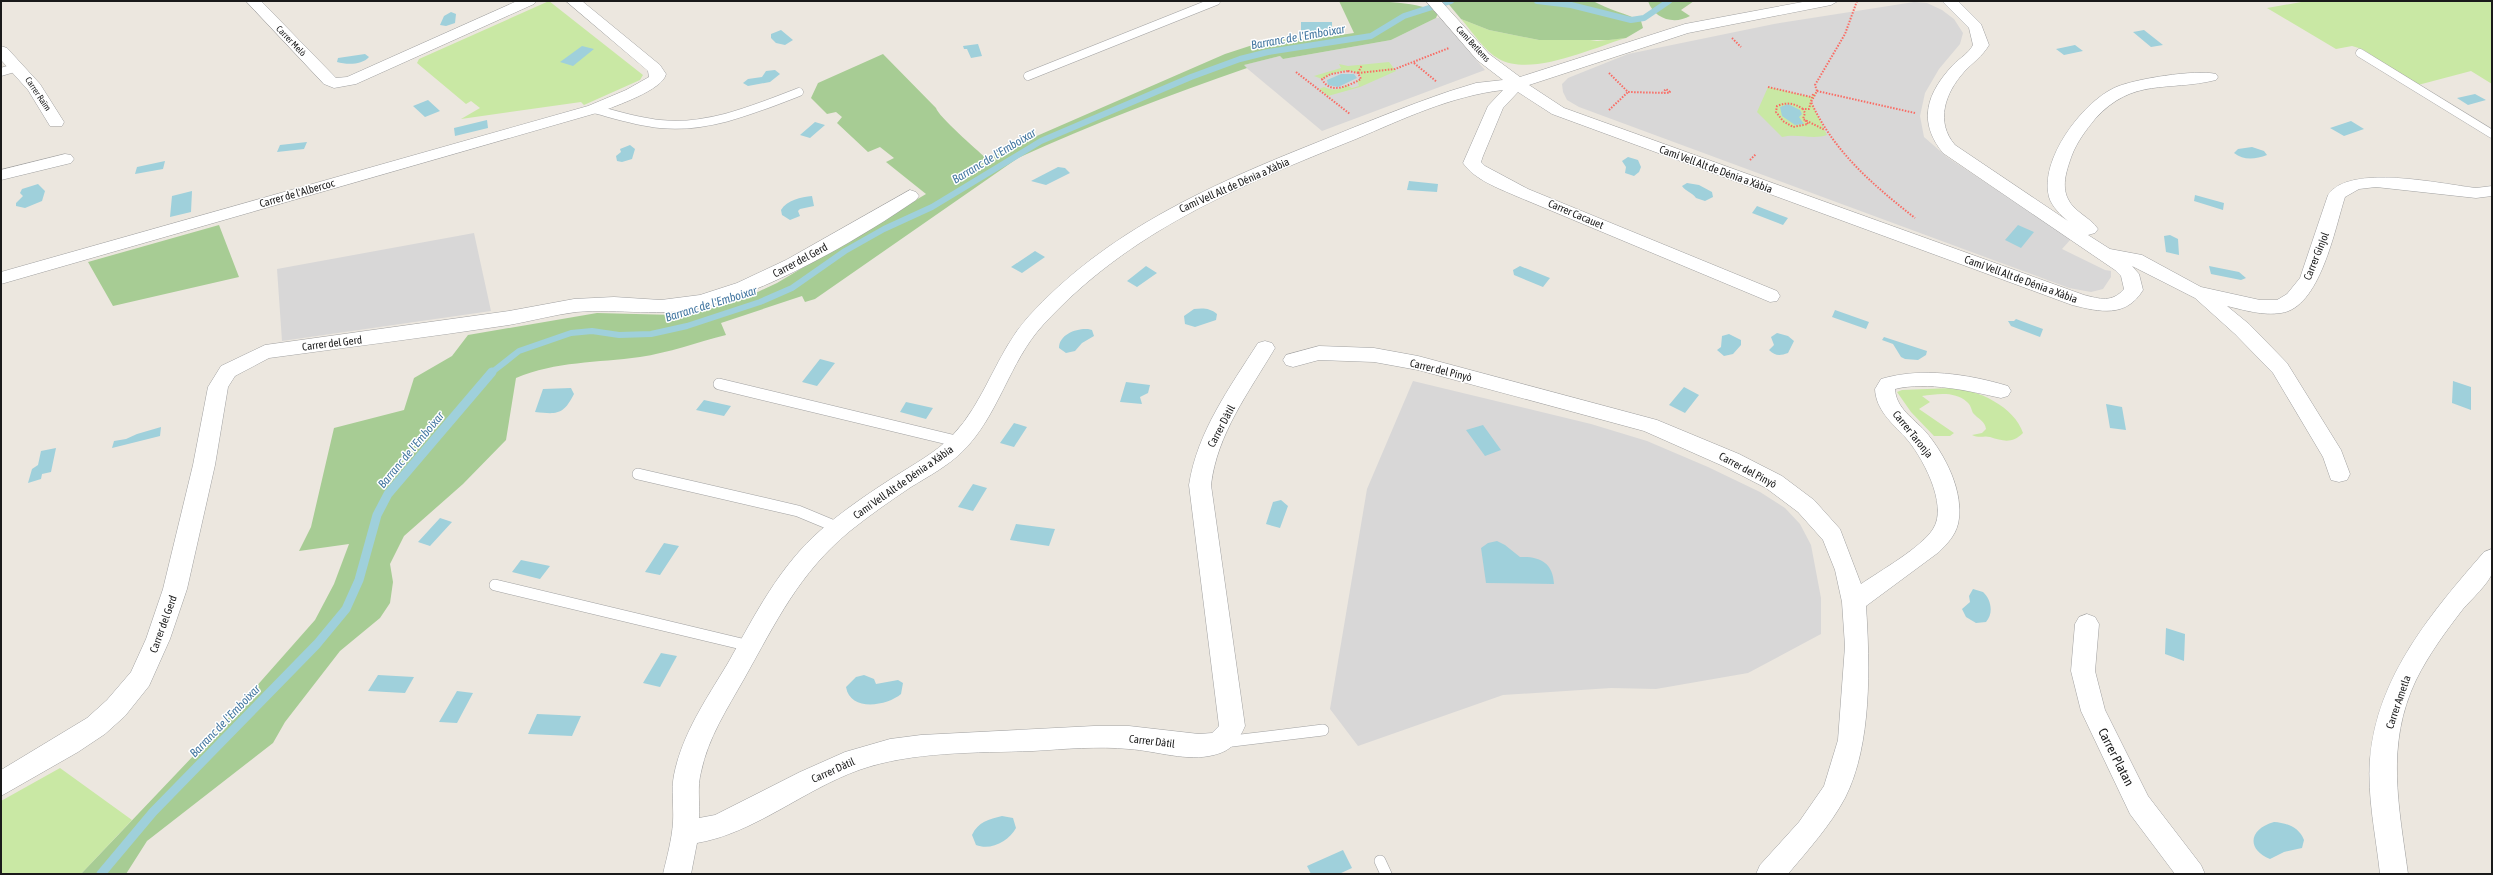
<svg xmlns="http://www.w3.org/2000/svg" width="2493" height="875" font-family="'Asap Condensed',sans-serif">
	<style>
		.residential { fill: #d8d7d7 }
		.grass { fill: #c9e8a4 }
		.forest { fill: #a7cc94 }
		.water { fill: #9fd0db }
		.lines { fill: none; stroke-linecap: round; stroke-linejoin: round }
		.stream-far1 { stroke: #9fd0db; stroke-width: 6 }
		.stream { stroke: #9fd0db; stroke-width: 9 }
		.service-far1-casing { stroke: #a1a1a1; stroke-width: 9 }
		.service-casing { stroke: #a1a1a1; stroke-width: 12 }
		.minor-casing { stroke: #a1a1a1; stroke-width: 1 }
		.path { stroke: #f96c64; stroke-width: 2; stroke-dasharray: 1.5 1.5; stroke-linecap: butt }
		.service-far1 { stroke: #fff; stroke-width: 8 }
		.service { stroke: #fff; stroke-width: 11 }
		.minor { fill: #fff; fill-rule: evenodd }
		.labels { text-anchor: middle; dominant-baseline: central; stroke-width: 3; stroke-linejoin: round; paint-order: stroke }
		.far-street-label { font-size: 9px; fill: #1a1a1a; stroke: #fff }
		.street-label { font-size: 11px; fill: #1a1a1a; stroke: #fff }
		.water-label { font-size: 12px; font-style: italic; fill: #4578a1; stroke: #fff }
		.near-street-label { font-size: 13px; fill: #1a1a1a; stroke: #fff }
	</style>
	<rect width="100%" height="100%" fill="#ece7df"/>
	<path class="residential" d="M1914,2l13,1 15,7 12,9 9,14 -3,11 -21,25 -14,24 -5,23 4,21 23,20 124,82 -9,10 43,21 6,1v6l-8,12 -12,3 -22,-4 -490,-181 -12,-7 -4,-8 -1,-8 6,-6 60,-24 146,-30z
		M1436,18h4l45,52 -163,61 -79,-66 37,-9 3,3 108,-19z
		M474,233l17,78 -209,30 -5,-72z
		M1413,381l178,43 56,17 61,26 52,25 25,16 15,16 11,21 10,53v36l-73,39 -92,16 -45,-1 -108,7 -145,51 -28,-37 37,-220z"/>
	<path class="grass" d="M549,1l94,74 -3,5 -56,25 -3,-3 -120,17 19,-11 -9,-7 -5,3 -49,-41 2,-4z
		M2307,1h184l1,83 -21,-13 -53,14 -56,-36 -10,-3 -16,3 -69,-41z
		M1461,19l28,11 50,10 37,-2 21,3 29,-3c-34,10 -94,39 -127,21 -15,-8 -27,-28 -38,-40z
		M1389,62l7,9 -36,16 -32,9 -9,-7 5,-2c6,3 16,4 22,-2l6,3 7,-2 -2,-5 4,-2v-3c-11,-11 -28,-3 -39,3l-8,-3 27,-8 -2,-4 9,2z
		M1768,87l43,10 6,-6 -6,11 16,33c-15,5 -30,-2 -45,2l-25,-25z
		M1952,388c25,1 63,19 71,45 -11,11 -20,8 -33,4 -7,-2 -9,2 -18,-2l10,-2 4,-4c-1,-8 -8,-10 -13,-16 -2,-4 -2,-8 -6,-11 -12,-11 -30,-8 -45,-6l8,6 -11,7 35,24 -4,3h-16l-23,-24 -14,-20 5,-2z
		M60,768l72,52 -51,54h-80v-73z"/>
	<path class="forest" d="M1339,1c26,0 80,-1 99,12l-2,5 -45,22 -108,19 -3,-3 -36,9 3,3c-78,27 -155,56 -229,90l-203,141 -10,3 -3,-6 -81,27 5,12c-28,7 -58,18 -86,22 -43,6 -84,4 -124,21l-10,62 -43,44 -59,52 -14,28 3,18 -3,21 -10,15 -40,33 -55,71 -12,21 -126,98 -21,33h-45l134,-141 100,-113 19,-36 15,-40 -50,7 12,-24 23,-99 70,-18 10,-32 38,-22 16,-21 129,-22 77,2 43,-8 30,-10 30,-14 149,-89 -40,-32 8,-4 -14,-11 -12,5 -31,-29 5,-6 -6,-5 -9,2 -16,-16 7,-15 65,-29 53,54c2,8 41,42 50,50l239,-104 46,-15 19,-3 15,4 49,-7z
		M1446,1h147c16,9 32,12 48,20l2,7 -17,10 -17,2h-70l-50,-10 -28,-11z
		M1648,1h46l-13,9 9,6c-16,9 -36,3 -42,-15z
		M219,225l20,52 -126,29 -25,-44z"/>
	<path class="water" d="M451,12l5,2 -1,9 -9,3 -6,-1 4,-9z
		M1301,22h31v9h-31z
		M781,30l12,10 -8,5 -9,-2 -5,-5v-4z
		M2144,30l19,15 -12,2 -18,-15z
		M978,44l4,12 -11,2 -4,-9h-3l-1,-3z
		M2075,45l8,6 -19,4 -8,-6z
		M582,46l12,3 -21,17 -13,-4z
		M365,54l4,3c-7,8 -22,8 -32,5l1,-4z
		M775,70l5,4 -10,8 -22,4 -5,-3 5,-4 14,-2 4,-6z
		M1341,74h13l3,4 -19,9 -10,-2 -1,-5z
		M2475,94l11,6 -18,5 -11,-7z
		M428,100l12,11 -15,6 -12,-11z
		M1788,104l12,6 2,4 -3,3 5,7 -9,1 -13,-9 -2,-9z
		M487,120l1,8 -33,8 -1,-8z
		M2351,121l13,8 -20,7 -14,-8z
		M815,122l10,3 -15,13 -10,-3z
		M307,142l-3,7 -27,3 3,-7z
		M630,145l5,4 -3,10 -10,3 -5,-1 -1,-5 5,-4 -1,-3z
		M2252,147l12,4 3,4c-11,4 -23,6 -33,-2l4,-4z
		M1628,157l10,3 3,7 -2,5 -5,4 -9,-3 1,-6 -4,-6z
		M165,161l-2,8 -28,5 2,-7z
		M1058,167l7,1 5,5 -24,12 -15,-4z
		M1409,181l29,3 -1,8 -30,-2z
		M1687,183l12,2 13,7 1,5 -8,4 -9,-3c-4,-6 -10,-6 -14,-12z
		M38,184l7,7 -3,10 -17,7 -9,-2v-3l7,-7 -3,-3 2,-4z
		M192,191l-1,21 -21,5 2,-21z
		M2195,195l29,8 -1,7 -29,-9z
		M812,196l2,10 -14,3 -2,2 2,5 -10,4 -8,-5 -1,-5c6,-10 20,-13 31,-14z
		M1757,206l31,12 -5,7 -31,-12z
		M2018,225l16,7 -13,16 -16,-8z
		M2170,235l8,4 1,16 -13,-3 -2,-16z
		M1035,251l10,6 -23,16 -11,-6z
		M1146,266l11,7 -20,14 -10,-6z
		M1520,266l30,12 -7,9 -29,-12 -1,-5z
		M2209,266l30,6 7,6 -5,2 -30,-6z
		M1194,309c9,-1 16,-1 23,5l-1,6 -21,7 -10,-3 -1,-8z
		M1835,310l34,12 -3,7 -34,-12z
		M2016,319l27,10 -3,8 -29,-11 -3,-5h6z
		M1088,329l4,1 2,6 -12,7 -7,8 -9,2 -7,-5c0,-14 18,-20 29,-19z
		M1777,333l11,3 6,5 -6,12c-8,3 -13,3 -19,-3l5,-5 -3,-8z
		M1729,334l12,6v5l-8,9 -9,2 -7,-6 4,-3 1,-11z
		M1884,337l43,14 -1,4 -8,5 -13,-1 -4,-2 -8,-13 -11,-4z
		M820,359l15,4 -18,23 -15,-4z
		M2453,381l18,6v23l-19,-7z
		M1126,382l24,3 -2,8 -8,4 2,7 -22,-2z
		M1684,387l15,8 -14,18 -16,-8z
		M571,388l3,6c-11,22 -18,20 -39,18l8,-23z
		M704,400l27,6 -7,10 -28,-6z
		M906,402l27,6 -7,11 -26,-7z
		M2106,404l16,3 4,23 -16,-2z
		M1014,423l13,4 -13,20 -14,-4z
		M1483,425l18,25 -16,6 -19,-26z
		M161,427l-1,9 -48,12 2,-7 12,-2 11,-5z
		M56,448l-5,24 -9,2 -1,5 -13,4 4,-14 6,-4 3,-14z
		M973,484l14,4 -14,23 -15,-4z
		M1281,500l7,6 -8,22 -14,-4 7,-22z
		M440,518l12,4 -22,24 -12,-4z
		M1016,524l39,5 -6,17 -39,-6z
		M1497,541l8,4 15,12c19,-1 33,5 34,27l-68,-1 -5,-35 7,-5z
		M664,543l15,3 -19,29 -15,-3z
		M521,560l29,6 -10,13 -28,-7z
		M1973,589l10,3c8,7 11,21 3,30l-10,1 -10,-6 -4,-8 8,-7 -1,-6z
		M2166,628l19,6 -1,27 -19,-7z
		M661,653l16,3 -17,31 -17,-4z
		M378,675l36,2 -9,16 -37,-2z
		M864,675l10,4 2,5 22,-4 5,3 -2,11c-14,12 -51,18 -55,-7l10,-10z
		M457,691l16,2 -16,30 -18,-1z
		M537,714l44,2 -9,20 -44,-2z
		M1002,816l11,2 3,10c-7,13 -25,23 -40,17l-4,-10c6,-13 17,-16 30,-19z
		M2274,822c13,1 25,5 30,18l-2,8 -18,4 -14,7c-24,-10 -21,-30 4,-37z
		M1343,850l9,18 -13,6h-28l-4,-8z"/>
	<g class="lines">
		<path class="stream-far1" d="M1537,1l34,4 60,15 13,-2 25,-17
			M491,373l28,-22 52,-18 21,-2 27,4 32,-1 36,-8 73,-24 32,-14 53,-37 39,-22 48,-22 109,-66 150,-64 49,-18 28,-7 103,-16 33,-20 47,-15"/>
		<path class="stream" d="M101,874l52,-62 164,-168 29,-35 13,-29 18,-65 11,-21 104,-122"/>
		<defs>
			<path id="service-far1" d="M2360,53l132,81
				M1,72l17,-5
				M1028,76l188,-75
				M594,109c22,6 43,13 66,15 48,5 95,-15 139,-32"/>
			<path id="service" d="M719,384l241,58
				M638,474l160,37 41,17
				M495,585l255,61
				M1224,742l99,-12
				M1380,861l6,13"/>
			<path id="minor" d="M246,1h15l75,77 11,-1 170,-76h19l-2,3 -178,80 -22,4 -10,-4z
				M566,1h16l78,64 6,9c-3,16 -51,32 -66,38l-599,172v-12l587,-166 38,-16 23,-13 -1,-6z
				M1426,1h15l48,53 31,23 165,-53 123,-23h30l-7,4 -143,28 -159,52 35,23 520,187c16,4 28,8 40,-6l-3,-13 -6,-6 -172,-117c-26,-32 -16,-60 10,-88 7,-7 16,-12 20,-20l-4,-17 -27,-27h16l23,23 8,21c-7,12 -17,18 -25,27 -19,21 -29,50 -9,73l113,76c-7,-6 -16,-14 -19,-24 -10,-37 33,-94 65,-109 18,-9 83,-19 102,-14l2,3 -2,3c-49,12 -83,-3 -121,39 -9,11 -18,23 -23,36 -5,14 -11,30 -4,44 6,13 22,18 30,30l-3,4 -7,2 22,14 32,6 59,32 59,13h17l10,-6 13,-16 28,-83c21,-32 113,-11 148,-7l16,-2v10l-16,2 -100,-11 -17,2 -14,8c-10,31 -25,111 -64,116 -18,3 -37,-3 -54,-7l22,18 38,39 54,87 9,24 -3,6 -8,2 -8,-2 -8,-23 -50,-84 -38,-39 -40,-36 -63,-32 7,8 4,16c-17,28 -43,22 -71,15l-520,-191 -34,-22 -15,16 -20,48 -2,6 4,4 43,23 249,102 3,5 -3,5 -7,1 -254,-106c-18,-8 -41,-16 -53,-33l25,-57 15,-16c-52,6 -100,29 -147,49 -117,47 -226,91 -313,186 -34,37 -44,90 -80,126 -15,15 -34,25 -52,36 -21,14 -41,28 -61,44 -51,42 -74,91 -106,148 -17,30 -36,59 -43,93 -4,15 -1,31 -2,46l16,-3 85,-43 45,-20 45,-13 31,-4 173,-9h35l70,8 13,-1 7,-7 -30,-241c8,-53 41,-98 69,-142l7,-2 7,2 3,5c-26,44 -58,86 -64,137l34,241c-7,16 -14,25 -31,29 -27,7 -57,-4 -85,-6 -31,-3 -64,0 -96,2 -57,2 -120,0 -174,19 -56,20 -104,63 -162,73l-6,31h-28c4,-17 9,-35 10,-52 1,-16 -2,-32 1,-47 8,-41 33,-77 54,-112 27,-48 51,-97 94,-134 22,-19 47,-36 72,-52 20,-13 41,-24 58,-41 33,-34 44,-83 76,-119 78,-86 184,-133 290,-175 44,-18 88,-36 132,-51l26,-8 27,-3 -26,-20z
				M1,46l6,2 33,36 24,38 -2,4h-12l-22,-36 -27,-30z
				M65,154l6,1 3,4 -3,4 -70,17v-10z
				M910,190l6,2 3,4 -3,4c-58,40 -144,89 -212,107 -42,11 -85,1 -128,5 -23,3 -45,9 -67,13 -80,12 -160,22 -240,33l-34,18 -7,11 -13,78 -28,124 -17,50 -21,47 -24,30 -20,18 -27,18 -77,44v-26l86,-52 20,-18 24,-28 15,-33 17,-50 30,-124 15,-78 13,-21 44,-21 244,-34 65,-12 40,-2 47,3 39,-5 37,-12 49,-23z
				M1319,346l55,2 44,8 239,64 82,34 43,22 32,24 26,29 21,55c19,-13 61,-37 72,-55 16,-24 -12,-75 -28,-92 -13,-14 -29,-27 -30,-48l6,-10c40,-12 87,-5 127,7l3,5 -3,5 -7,2c-32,-7 -73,-17 -106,-9 1,19 18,29 30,42 20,23 40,62 33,93 -3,12 -11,20 -19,28l-73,54c4,59 6,139 -21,192 -15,28 -37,52 -57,76h-32l4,-9 39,-43 25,-36 14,-46 7,-94 -3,-44 -7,-32 -12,-30 -25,-28 -32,-24 -43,-22 -79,-35 -226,-61 -44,-8 -55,-2 -26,7 -7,-2 -3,-5 3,-5z
				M2492,549c0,7 1,17 0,24 -2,9 -22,28 -29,36 -17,22 -34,45 -47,71 -31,65 -17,126 -8,194h-28c-4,-38 -13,-77 -10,-115 7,-83 62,-147 114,-207z
				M2087,614l8,3 4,7 -4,47 10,39 43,86 53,69 4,9h-30l-45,-60 -49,-103 -10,-40 4,-47 4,-7z"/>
		</defs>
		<use href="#service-far1" class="service-far1-casing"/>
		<use href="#service" class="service-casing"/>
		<use href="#minor" class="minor-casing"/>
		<path class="path" d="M1857,1l-12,33 -30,51 2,6 -6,11c23,50 62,83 104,116
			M1732,38l9,9
			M1414,63l23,19
			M1348,71l10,2 3,6c-13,7 -31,16 -39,0l9,-5z
			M1296,72l54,42
			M1358,73l37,-4 54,-21
			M1358,73l4,-8
			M1609,73l19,19 39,1 3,-1 -4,-3 -3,3
			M1768,87l43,10
			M1817,91l98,22
			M1813,94l-4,15h-6l2,4 -2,6 22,11
			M1803,109c-9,-6 -16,-7 -26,-3l-1,6 7,9 10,6 15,-3 -3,-4
			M1609,110l19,-18
			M1750,160l6,-6"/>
		<use href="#service-far1" class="service-far1"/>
		<use href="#service" class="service"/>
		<use href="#minor" class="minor"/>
	</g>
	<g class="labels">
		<g class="far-street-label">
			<text transform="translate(291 41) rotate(46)">Carrer Melò</text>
			<text transform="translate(1473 44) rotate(47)">Camí Betlems</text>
			<text transform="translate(38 94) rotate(56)">Carrer Raïm</text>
		</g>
		<g class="street-label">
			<text transform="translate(1716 169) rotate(20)">Camí Vell Alt de Dénia a Xàbia</text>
			<text transform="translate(1234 185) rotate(-24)">Camí Vell Alt de Dénia a Xàbia</text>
			<text transform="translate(297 193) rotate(-16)">Carrer de l'Albercoc</text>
			<text transform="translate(1576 214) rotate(23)">Carrer Cacauet</text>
			<text transform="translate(2316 256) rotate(-68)">Carrer Ginjol</text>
			<text transform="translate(800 260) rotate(-28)">Carrer del Gerd</text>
			<text transform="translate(2021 279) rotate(20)">Camí Vell Alt de Dénia a Xàbia</text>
			<text transform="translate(332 343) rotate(-7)">Carrer del Gerd</text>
			<text transform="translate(1441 370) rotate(14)">Carrer del Pinyò</text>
			<text transform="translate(1221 426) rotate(-62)">Carrer Dàtil</text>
			<text transform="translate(1913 434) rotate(51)">Carrer Taronja</text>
			<text transform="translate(1748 470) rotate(28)">Carrer del Pinyò</text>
			<text transform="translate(903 482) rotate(-35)">Camí Vell Alt de Dénia a Xàbia</text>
			<text transform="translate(163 624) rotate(-70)">Carrer del Gerd</text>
			<text transform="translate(2398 702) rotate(-71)">Carrer Ametla</text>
			<text transform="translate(1152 741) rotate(7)">Carrer Dàtil</text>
			<text transform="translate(833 770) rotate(-24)">Carrer Dàtil</text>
		</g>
		<g class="water-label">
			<text transform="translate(1298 37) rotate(-10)">Barranc de l'Emboixar</text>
			<text transform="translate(994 156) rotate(-31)">Barranc de l'Emboixar</text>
			<text transform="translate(711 304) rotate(-17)">Barranc de l'Emboixar</text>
			<text transform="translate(411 450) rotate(-50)">Barranc de l'Emboixar</text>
			<text transform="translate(225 721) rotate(-46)">Barranc de l'Emboixar</text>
		</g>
		<g class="near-street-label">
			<text transform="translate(2116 757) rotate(63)">Carrer Platan</text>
		</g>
	</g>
	<rect width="2493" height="875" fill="none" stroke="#1a1a1a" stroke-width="4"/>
</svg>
